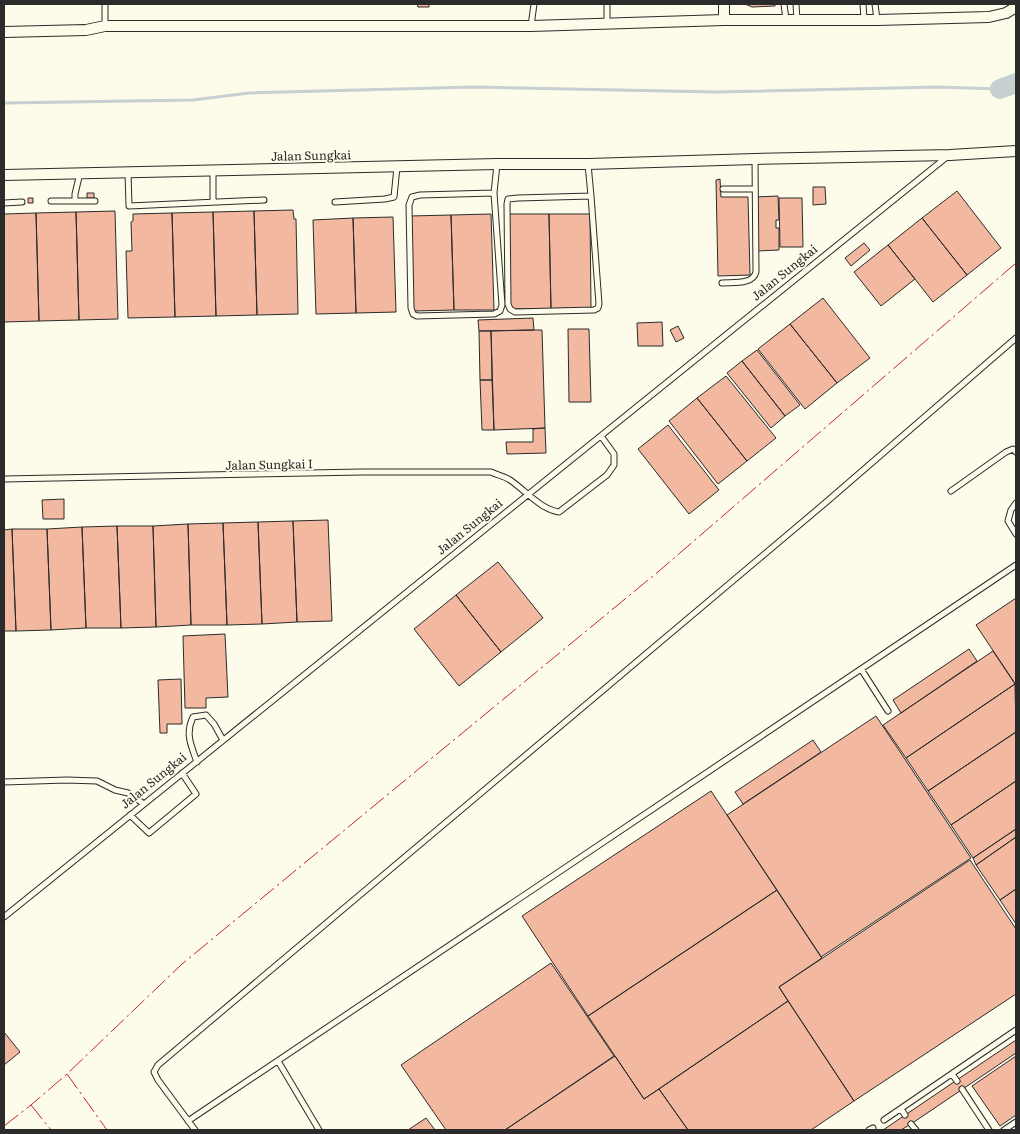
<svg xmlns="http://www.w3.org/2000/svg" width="1020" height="1134" font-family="Literata,serif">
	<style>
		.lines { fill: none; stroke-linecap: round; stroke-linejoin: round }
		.stream { stroke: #c7d0d0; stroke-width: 3 }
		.river { stroke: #c7d0d0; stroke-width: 20 }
		.building { fill: #f2b8a0; stroke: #2b2b2b }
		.service-casing { stroke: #2b2b2b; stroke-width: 7 }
		.minor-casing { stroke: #2b2b2b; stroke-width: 12 }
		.service { stroke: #fdfbea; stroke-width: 5 }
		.minor { stroke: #fdfbea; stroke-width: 10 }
		.power { stroke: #c62828; stroke-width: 1; stroke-dasharray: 18 4 2.5 4; stroke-linecap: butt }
		.labels { text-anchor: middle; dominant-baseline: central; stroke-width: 4; stroke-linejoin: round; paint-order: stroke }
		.street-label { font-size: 12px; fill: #2b2b2b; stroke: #fdfbea }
	</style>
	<rect width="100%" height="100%" fill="#fdfbea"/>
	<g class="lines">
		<path class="stream" d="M4,103l189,-3 56,-7 225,-6 242,5 221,-5 63,2"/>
		<path class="river" d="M1000,89l16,-6"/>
	</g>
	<path class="building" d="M417,4h12v3h-11z
		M745,4h30v2l-23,1z
		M720,179l1,18h27l2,78 -32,1 -2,-96z
		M813,187h12l1,17 -13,1z
		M957,191l44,57 -34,27 -45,-57z
		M87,193h7v5h-7z
		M778,196l1,24h-3v8h3v22l-22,1 -2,-54z
		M28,198h5v5h-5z
		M779,198h23l1,49h-23z
		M293,210l1,9h2l2,95 -41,1 -3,-104z
		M115,211l3,108 -39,1 -3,-108z
		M254,211l3,104 -41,1 -3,-104z
		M76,212l3,108 -40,1 -3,-108z
		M213,212l3,104 -41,1 -3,-104z
		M36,213l3,108 -35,1v-108z
		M172,213l3,104 -47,1 -2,-67h6l-1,-29 2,-1v-7z
		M491,214l3,96h-40l-3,-95z
		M509,214h40l2,95h-41z
		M549,214h41l1,94 -40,1z
		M451,215l3,95 -41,1 -3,-95z
		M393,217l3,95 -40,1 -3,-95z
		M353,218l3,95 -40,1 -3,-94z
		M922,218l45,57 -34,27 -45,-57z
		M864,243l6,7 -19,16 -6,-8z
		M888,245l27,34 -34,27 -27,-34z
		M823,298l47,60 -33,25 -47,-59z
		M533,318l1,12 -55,1 -1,-11z
		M662,322l1,24h-25l-1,-23z
		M790,324l47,59 -32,26 -47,-60z
		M678,326l6,12 -8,4 -6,-12z
		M568,329h21l2,73h-22z
		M534,330h8l3,98 -51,2 -3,-99z
		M479,331h12l1,49h-12z
		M757,350l43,55 -15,11 -43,-55z
		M742,361l43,55 -14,12 -44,-55z
		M726,376l50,62 -29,23 -50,-63z
		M480,380h12l2,50h-12z
		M697,398l50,63 -29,23 -49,-63z
		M668,425l51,65 -30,24 -51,-65z
		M545,428l1,25 -39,1 -1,-12h27v-13z
		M64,499v20h-21l-1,-19z
		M328,520l4,101 -35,1 -4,-101z
		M293,521l4,101 -35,2 -4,-102z
		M258,522l4,102 -35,1 -4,-102z
		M223,523l4,102h-36l-3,-101z
		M188,524l3,101 -35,2 -3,-101z
		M117,526l4,102h-35l-4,-101z
		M117,526h36l3,101 -35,1z
		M82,527l4,101 -35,2 -4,-101z
		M12,529l4,102h-12v-101z
		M12,529h35l4,101 -35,1z
		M498,562l45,56 -42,34 -45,-57z
		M456,595l45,57 -42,34 -45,-57z
		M1016,598v87l-40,-60z
		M225,634l3,63 -22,1v10h-21l-2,-72z
		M969,649l8,12 -76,52 -8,-13z
		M993,651l22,33 -109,74 -23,-33z
		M181,679l1,45h-15v9h-7l-2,-53z
		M1015,684l1,48 -88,59 -22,-33z
		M876,716l95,142 -150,99 -94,-142z
		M1016,732v49l-65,44 -23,-34z
		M813,740l8,12 -78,52 -8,-12z
		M1016,781v48l-43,29 -22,-33z
		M711,791l66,99 -189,126 -66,-100z
		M1016,829v8l-40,28 -3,-7z
		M1016,837v52l-16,11 -24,-35z
		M970,860l46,69v65l-162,107 -75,-114z
		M1016,889v35l-16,-24z
		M777,890l45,68 -43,29 9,14 -144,98 -56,-83z
		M551,963l63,93 -109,74h-59l-45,-65z
		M788,1001l66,100 -43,29h-123l-29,-41z
		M4,1032l16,20 -16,13z
		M1016,1040v13l-105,71 -10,6h-18z
		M615,1056l29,43 15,-10 29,41h-183z
		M1016,1056v59l-16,11 -28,-40z
		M426,1118l9,12h-27z"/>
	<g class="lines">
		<defs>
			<path id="service" d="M105,4v22
				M607,4v19
				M784,4l2,16
				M796,4l1,16
				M863,4l1,16
				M875,4l2,16
				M531,26l3,-22
				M588,164l3,32 8,108 -1,4 -4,2 -79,2 -5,-3 -2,-5 -1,-100 1,-5 10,-1 73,-2
				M128,172l1,34 135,-6
				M723,189h31
				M494,193l-74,2 -8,2 -3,8 2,103 2,6 4,2 77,-2 6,-3 2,-6 -8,-112 3,-29
				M51,201h44
				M75,201v-7l5,-21
				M213,202v-32
				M335,202l50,-3 9,-2 3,-30
				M4,203l18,-1
				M722,283c11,-1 31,2 34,-11l-1,-113
				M4,479l358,-7h129c6,3 13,4 19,8 15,10 30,29 49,32l48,-37 7,-10v-11l-13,-18
				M951,491l55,-39 7,-3 3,3
				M1016,503l-5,7 -3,11 8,13
				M861,669l27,42
				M197,762c-6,-17 -12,-28 -4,-45l13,-2 8,9 9,16
				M4,782l63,-2 30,1 18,9 13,3 16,11
				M130,815l19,18 47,-39 -14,-21
				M4,917l944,-761
				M278,1061l41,69
				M952,1074l5,7
				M962,1089l27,41
				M901,1109l4,6
				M884,1120l132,-90
				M188,1121l828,-556
				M911,1124l5,6
				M195,1130l-37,-50 -4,-8 4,-7 666,-561 192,-166
				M869,1130l4,-2
				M1004,1130l12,-8"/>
			<path id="minor" d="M724,4v16
				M4,32l82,-2 19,-4h426l193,-6h153l112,-3 17,-4 10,-6
				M4,175l493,-11h91l167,-5 195,-4 66,-4"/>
		</defs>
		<use href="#service" class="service-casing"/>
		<use href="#minor" class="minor-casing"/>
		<use href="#service" class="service"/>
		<use href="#minor" class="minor"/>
		<path class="power" d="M67,1074l40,56
			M31,1105l20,25
			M4,1126l27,-21 36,-31 115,-110 477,-393 357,-308"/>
	</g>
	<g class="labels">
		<g class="street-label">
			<text transform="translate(311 155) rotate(-1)">Jalan Sungkai</text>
			<text transform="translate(784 272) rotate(-39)">Jalan Sungkai</text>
			<text transform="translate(269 464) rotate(-1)">Jalan Sungkai I</text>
			<text transform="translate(469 526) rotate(-39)">Jalan Sungkai</text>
			<text transform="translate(153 780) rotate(-39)">Jalan Sungkai</text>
		</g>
	</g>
	<rect width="1020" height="1134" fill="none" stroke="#2b2b2b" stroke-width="10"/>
</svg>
